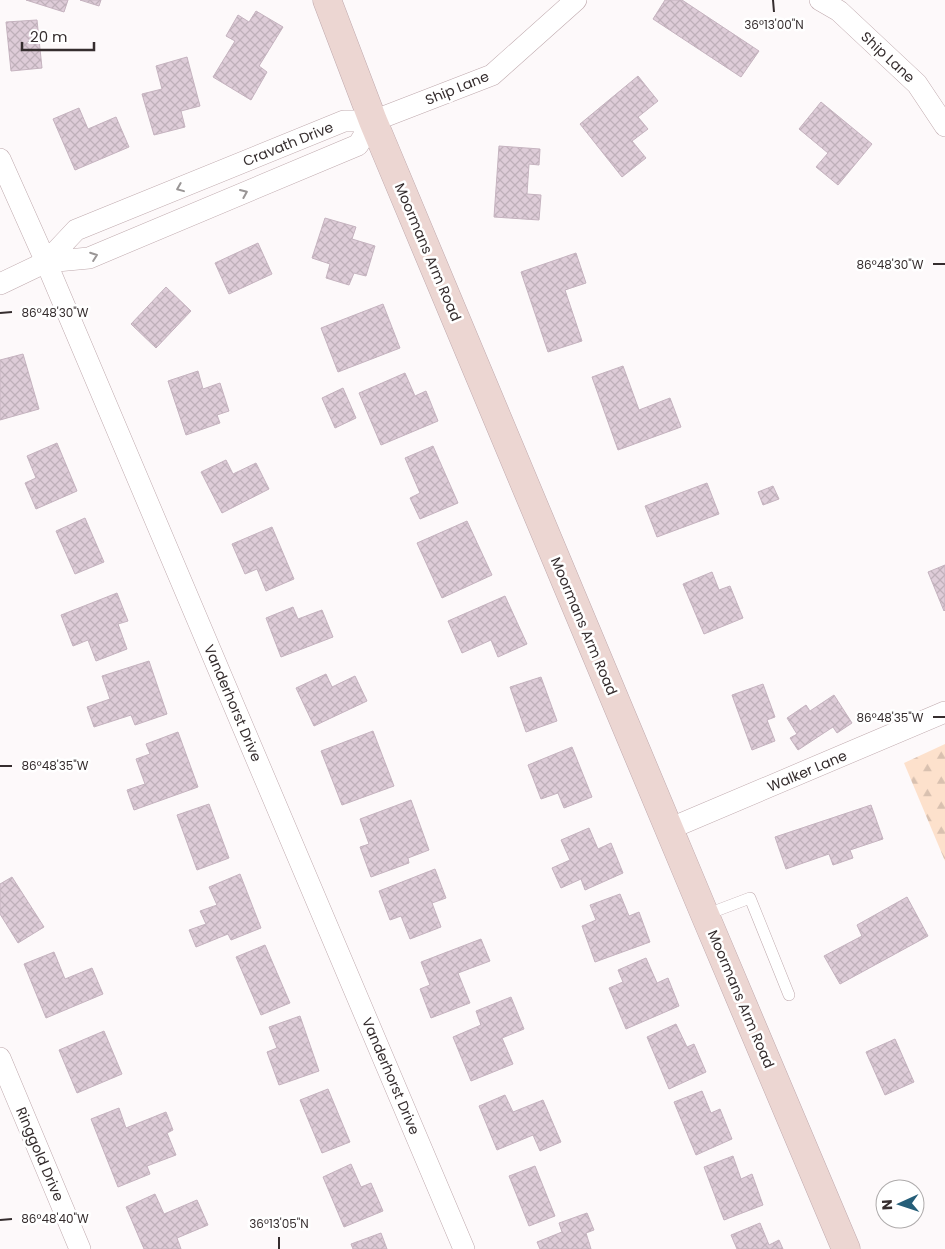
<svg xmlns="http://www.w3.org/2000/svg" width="945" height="1249" font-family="Poppins,sans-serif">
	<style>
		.forest { fill: url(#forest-firs) }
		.building { fill: url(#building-cross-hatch); stroke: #c5b3bf }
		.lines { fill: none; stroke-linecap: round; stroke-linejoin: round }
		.lane-casing { stroke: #bfa9ad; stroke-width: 12 }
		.street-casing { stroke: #bfa9ad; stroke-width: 22 }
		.secondary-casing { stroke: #bfa9ad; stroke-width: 29 }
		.lane { stroke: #fff; stroke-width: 11 }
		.street { stroke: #fff; stroke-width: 21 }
		.secondary { stroke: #ecd6d2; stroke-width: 28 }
		.oneway { stroke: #9a9696 }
		.ticks { fill: none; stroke: #352d2e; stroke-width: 2 }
		.labels { text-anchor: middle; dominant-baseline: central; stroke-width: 5; stroke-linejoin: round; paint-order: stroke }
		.street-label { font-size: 14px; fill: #352d2e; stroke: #fff }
		.ticks-label { font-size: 12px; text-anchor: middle; fill: #352d2e; stroke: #fff; stroke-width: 5; stroke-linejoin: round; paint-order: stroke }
	</style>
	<defs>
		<pattern id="forest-firs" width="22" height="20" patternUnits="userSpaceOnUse" patternTransform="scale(1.25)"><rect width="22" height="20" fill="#fde1cc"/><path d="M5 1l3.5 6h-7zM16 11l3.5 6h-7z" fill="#d9c1b0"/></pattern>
		<pattern id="building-cross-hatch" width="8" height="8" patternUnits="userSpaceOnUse" patternTransform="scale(1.25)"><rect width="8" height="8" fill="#deccd8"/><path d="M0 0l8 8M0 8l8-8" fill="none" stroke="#bfb0ba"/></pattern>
	</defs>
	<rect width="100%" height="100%" fill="#fdf9fa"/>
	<path class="forest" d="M945,744v117l-41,-98z"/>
	<path class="building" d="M26,0h42l-4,12z
		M80,0h21l-2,6z
		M665,0h17l77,51 -18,26 -88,-58z
		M256,11l27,16 -24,39 8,6 -16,28 -38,-23 22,-36 -9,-5 12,-21 11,7z
		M37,20l5,48 -31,3 -5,-49z
		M187,57l13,49 -19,5 4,16 -31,8 -12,-41 20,-5 -6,-23z
		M638,76l20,25 -20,16 10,12 -16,12 14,17 -24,19 -42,-53z
		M821,102l51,42 -34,41 -22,-18 12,-14 -29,-24z
		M79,108l9,21 28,-12 13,30 -54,23 -22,-51z
		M499,146l41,3 -1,16 -10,-1 -2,30 14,1 -2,25 -45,-3z
		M325,218l31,9 -4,12 23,7 -9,30 -12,-3 -5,12 -23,-7 4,-14 -18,-6z
		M258,243l14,31 -43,20 -14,-31z
		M576,253l10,30 -21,7 17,51 -34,11 -27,-80z
		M166,287l25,24 -35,37 -25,-24z
		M383,304l17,44 -62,24 -17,-44z
		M23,354l16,55 -39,11v-60z
		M623,366l16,44 31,-12 11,29 -63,23 -26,-73z
		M198,371l5,18 17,-6 9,28 -12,4 3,8 -34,12 -18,-54z
		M405,373l10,23 11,-5 12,30 -57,24 -22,-52z
		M343,388l13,30 -21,10 -13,-30z
		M57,443l20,48 -41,18 -11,-26 11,-5 -9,-22z
		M433,446l25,57 -38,16 -10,-21 10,-5 -15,-35z
		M226,460l7,14 23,-11 13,26 -47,24 -21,-41z
		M707,483l12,31 -62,23 -12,-31z
		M773,486l6,13 -16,6 -5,-13z
		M85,518l19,44 -29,12 -19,-43z
		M467,521l25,54 -50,23 -25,-55z
		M272,527l22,52 -28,12 -9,-22 -12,5 -13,-30z
		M945,565v45l-1,1 -16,-39z
		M712,572l7,18 11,-4 13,32 -39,16 -21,-50z
		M117,593l11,28 -10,3 9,25 -31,12 -8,-21 -15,6 -12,-31z
		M505,596l22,48 -29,13 -7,-17 -29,13 -14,-32z
		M293,607l5,12 24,-9 11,27 -52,20 -15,-39z
		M149,661l18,53 -32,11 -4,-10 -37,12 -7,-20 23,-8 -8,-23z
		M326,674l6,13 23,-11 12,25 -53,25 -18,-38z
		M541,677l16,44 -31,11 -16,-45z
		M763,684l12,33 -8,3 8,21 -23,9 -20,-55z
		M834,695l18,28 -15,10 -4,-6 -35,23 -8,-12 7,-4 -10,-16 19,-13 4,6z
		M373,731l21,55 -52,19 -21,-54z
		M178,732l20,55 -64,23 -7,-20 18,-6 -9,-25 14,-5 -4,-10z
		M572,747l20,50 -28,11 -6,-15 -17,6 -13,-34z
		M411,800l18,50 -21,8 1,5 -38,14 -11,-30 9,-3 -9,-25z
		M209,804l20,54 -32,12 -20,-55z
		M871,805l12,34 -33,11 3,8 -20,7 -4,-11 -43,15 -11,-32z
		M589,828l9,21 13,-6 12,30 -38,17 -4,-11 -20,9 -9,-20 18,-8 -9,-20z
		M435,869l11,29 -14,5 9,24 -31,12 -9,-23 -11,4 -11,-29z
		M240,874l21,54 -30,12 -3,-6 -32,13 -7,-17 17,-6 -6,-13 17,-6 -8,-18z
		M12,877l32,50 -26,16 -18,-29v-30z
		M620,894l9,22 10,-4 11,30 -55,20 -13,-36 14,-6 -6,-15z
		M907,897l21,39 -88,48 -16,-28 38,-20 -5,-11z
		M481,939l9,22 -32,12 12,30 -39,15 -11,-29 10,-4 -9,-23z
		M265,945l25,58 -29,12 -25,-58z
		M54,952l11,27 27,-11 11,26 -57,24 -22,-54z
		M646,958l11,25 11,-5 11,28 -53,23 -17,-41 14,-6 -5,-12z
		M511,997l13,32 -22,9 11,26 -42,17 -18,-44 28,-12 -5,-14z
		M300,1016l19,55 -40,14 -12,-33 10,-4 -8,-21z
		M676,1024l11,23 7,-3 12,28 -37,17 -22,-52z
		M104,1031l18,43 -45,19 -18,-43z
		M895,1039l19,43 -29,13 -19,-43z
		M328,1089l22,53 -28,11 -22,-53z
		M702,1091l9,22 9,-4 12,30 -36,16 -22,-53z
		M505,1095l8,17 30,-12 18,42 -21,9 -7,-16 -36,15 -18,-44z
		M119,1108l7,20 40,-16 7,18 -6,3 9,22 -29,11 3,8 -32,13 -27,-68z
		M733,1156l8,23 11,-5 11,31 -39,15 -20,-53z
		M351,1164l10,23 10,-4 12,28 -39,16 -21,-50z
		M535,1166l20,50 -26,10 -20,-50z
		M155,1194l9,20 33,-14 11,25 -31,13 4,11h-37l-18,-42z
		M587,1213l7,17 -8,3 5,16h-51l-3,-7 25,-10 -3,-9z
		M760,1223l9,22 10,-5 4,9h-46l-6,-14z
		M381,1233l6,16h-34l-2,-5z"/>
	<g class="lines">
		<defs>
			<path id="lane" d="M705,915l45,-17 39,97"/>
			<path id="street" d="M820,0l19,11 78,73 28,42
				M0,159l46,103 418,987
				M46,262l30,-32 268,-109h29l119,-46 84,-75
				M0,284l46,-22 43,-4 269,-113 15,-24
				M669,829l276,-117
				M0,1058l80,191"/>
			<path id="secondary" d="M327,0l46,121 332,794 141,334"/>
		</defs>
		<use href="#lane" class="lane-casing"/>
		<use href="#street" class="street-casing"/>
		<use href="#secondary" class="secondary-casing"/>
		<use href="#lane" class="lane"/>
		<use href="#street" class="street"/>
		<use href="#secondary" class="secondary"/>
	</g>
	<defs><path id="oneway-chevron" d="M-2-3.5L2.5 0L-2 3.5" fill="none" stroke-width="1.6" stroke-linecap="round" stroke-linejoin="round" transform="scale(1.25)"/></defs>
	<g class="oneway">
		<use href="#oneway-chevron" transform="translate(180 188) rotate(158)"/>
		<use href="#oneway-chevron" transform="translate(244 193) rotate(-23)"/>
		<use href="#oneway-chevron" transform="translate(94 256) rotate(-20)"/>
	</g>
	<path class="ticks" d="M773,0l1,12M933,264h12M0,313l12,-1M933,717h12M0,766h12M0,1220l12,-1M279,1237v12"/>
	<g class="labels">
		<g class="street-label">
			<text transform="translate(888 57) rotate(43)">Ship Lane</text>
			<text transform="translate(457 88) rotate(-22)">Ship Lane</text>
			<text transform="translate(288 144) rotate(-22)">Cravath Drive</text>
			<text transform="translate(428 252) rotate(67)">Moormans Arm Road</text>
			<text transform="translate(584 626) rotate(67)">Moormans Arm Road</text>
			<text transform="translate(233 703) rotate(67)">Vanderhorst Drive</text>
			<text transform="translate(807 771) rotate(-23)">Walker Lane</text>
			<text transform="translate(741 999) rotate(67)">Moormans Arm Road</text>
			<text transform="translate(391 1076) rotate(67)">Vanderhorst Drive</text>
			<text transform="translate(40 1154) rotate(67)">Ringgold Drive</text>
		</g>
	</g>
	<g class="ticks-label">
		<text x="774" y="29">36°13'00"N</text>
		<text x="890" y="269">86°48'30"W</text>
		<text x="55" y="317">86°48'30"W</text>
		<text x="890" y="722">86°48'35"W</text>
		<text x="55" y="770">86°48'35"W</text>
		<text x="55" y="1223">86°48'40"W</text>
		<text x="279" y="1228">36°13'05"N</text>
	</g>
	<g transform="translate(900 1204) rotate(267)"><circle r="24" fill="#ffffff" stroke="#aeabab"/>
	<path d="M0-4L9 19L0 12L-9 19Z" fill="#255e78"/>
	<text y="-8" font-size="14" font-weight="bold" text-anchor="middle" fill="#352d2e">N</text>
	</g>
	<path d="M22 42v8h72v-8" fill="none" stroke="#352d2e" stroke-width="2.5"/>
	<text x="30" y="42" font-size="15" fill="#352d2e" stroke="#ffffff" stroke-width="4" paint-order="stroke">20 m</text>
</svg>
